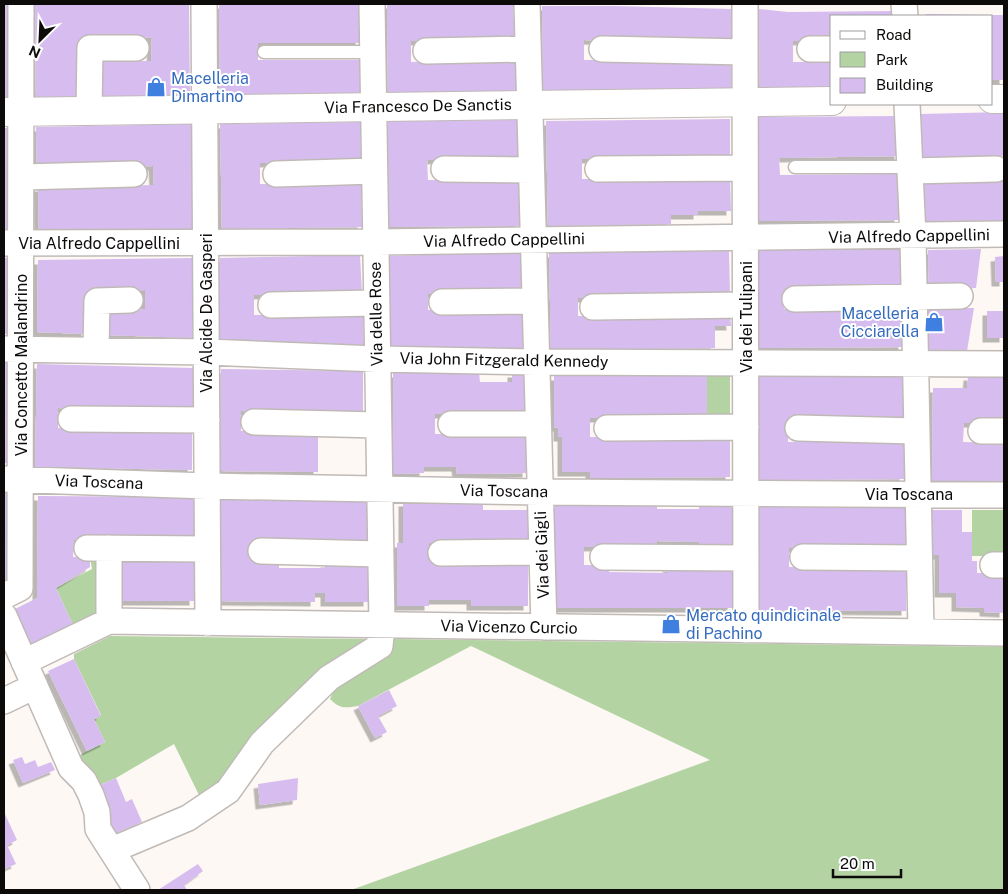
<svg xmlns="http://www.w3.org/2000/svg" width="1008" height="894" font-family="'Public Sans',sans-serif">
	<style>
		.green { fill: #b3d3a3 }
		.building { fill: #d7bcef; filter: url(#shadow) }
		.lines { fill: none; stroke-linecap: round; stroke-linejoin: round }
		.lane-casing { stroke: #c0bab7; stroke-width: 15 }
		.street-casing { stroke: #c0bab7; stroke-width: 28 }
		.secondary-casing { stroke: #c0bab7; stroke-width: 30 }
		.lane { stroke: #fff; stroke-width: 12 }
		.street { stroke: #fff; stroke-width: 25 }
		.secondary { stroke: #fff; stroke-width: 28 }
		.labels { text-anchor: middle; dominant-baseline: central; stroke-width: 4; stroke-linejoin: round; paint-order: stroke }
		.shop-label { font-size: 16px; fill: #366cbe; stroke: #fff; text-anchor: start }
		.street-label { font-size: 16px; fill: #0d0b0a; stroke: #fff }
	</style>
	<defs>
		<filter id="shadow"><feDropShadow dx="-4.5" dy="4.5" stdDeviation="0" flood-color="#0004"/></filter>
	</defs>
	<rect width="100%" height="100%" fill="#fef8f4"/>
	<path class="green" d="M707,376h23v41l-23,1z
		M972,510h32v46h-32z
		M90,557l11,1 -1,52 -27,15 -17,-37 36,-19z
		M110,636l263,3 -57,40 -33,25 -21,21 -46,62 -17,8 -25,-51 -58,34 -23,10 -17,-31 29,-15 -11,-23 7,-4 -27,-56v-5z
		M394,639l610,8v243h-653l359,-130 -239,-114 -113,60c-14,2 -18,3 -28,-7l6,-14 49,-32z"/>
	<path class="building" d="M4,4h4v96h-4z
		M35,4h154l1,93h-90v-36h51l1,-23 -10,-1 -61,1 1,59h-46z
		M219,4h141v39h-102v17h103v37h-141z
		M387,4l126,1 2,34 -104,2v21l105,-3 1,34 -129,3z
		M542,6h73l117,3v35l-148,-4v20l147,-2v32l-188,4z
		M759,9l29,3 106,-1v5h-62v24l-39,1v21h39v26l-72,1z
		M926,14l61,1v1h-61z
		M992,15h12v65h-12z
		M1004,112v44l-54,1v5l-28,1 -1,-49z
		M898,116l1,40 -120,2 1,17 119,-1v46l-140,1 -1,-104z
		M730,119v39l-148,1v20l148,-1 1,33h-33v4h-27v9l-123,2 -2,-105z
		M519,120v39l-92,1 1,20 91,-1 1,47 -131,1 -1,-106z
		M360,122l1,39 -101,2v21l101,-1 1,44 -140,2 -2,-105z
		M191,124l2,105 -154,3 -1,-45 116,-2 -1,-19 -116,2 -1,-41z
		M4,128h3l2,101h-5z
		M1004,176v44l-79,1 -1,-43z
		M901,249l1,41 -119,1 1,18 118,-1 1,39 -144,1 -1,-98z
		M981,249l-5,39 -47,1 -1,-39z
		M729,251l1,45 -152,2v18l152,-2 1,12h-16v22l-164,2 -2,-97z
		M521,252l2,39 -95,3v16l95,-1 2,40 -134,-3 -3,-90z
		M360,255l2,38 -108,2v20l109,-2 1,33 -145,-5 1,-83z
		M1004,256v26h-8l-1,-25z
		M4,258h3l1,76h-4z
		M193,258l-1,80 -86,-3 -1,-23 40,-3v-19l-58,1 -1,43 -49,-2 1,-72z
		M926,308h48l-7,43 -40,1z
		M987,311h17v27h-17z
		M4,363h4v100h-4z
		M37,364l157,4 -1,43 -135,-3v20l134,3v39l-157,-3z
		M221,369l142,2v41l-122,-1v20l77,1v40l-98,-1z
		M393,373h86l1,9h32v-9h15v41h-92v20h92v39l-70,1 -1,-7h-32v6l-31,1z
		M903,375l1,44 -116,1v22l116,-1v38l-145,1 -1,-104z
		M554,376h153v42h-117v19h140v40l-140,1v-6h-28v-35h-4v-10l-4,1z
		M968,376l36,1v46h-40l-1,19 41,1v39l-72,-1 1,-93h34z
		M4,492h7l-2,92h-5z
		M38,496l156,1v44l-120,-1 -1,17h17v10l-34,21 17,37 -41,19 -17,-35 22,-11z
		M221,498l147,1v45l-114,-1v19h25v6h46v-5h43v39h-43v-9h-10v9l-95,-1z
		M403,502h80v8h45v33h-99v18l99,-1v46h-57v-6h-42v6h-32v-63h6z
		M555,504h102v5h42v-4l33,-1v44h-33v-6l-42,-1v5l-73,1v18h25v7l58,1v-6h65v41h-177z
		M759,507l147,1v40h-117v19h117v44l-147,-1z
		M932,510h30v22h10v29h5v12h27v40l-20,-1v-4l-28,-1v-14h-17v-38h-7z
		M117,559h77v42h-77z
		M74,659l27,57 -7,3 11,23 -18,9 -39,-80z
		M389,690l8,16 -19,10 9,16 -12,6 -17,-32z
		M22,757l3,7 10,-4 3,7 13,-5 4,8 -32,13 -10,-23z
		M116,778l10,24 6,-3 10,23 -29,12 -20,-46z
		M298,778l-1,22 -37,5 -2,-21z
		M4,812l13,28 -10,5 9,19 -12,5z
		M198,864l5,7 -19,14 3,5h-29z"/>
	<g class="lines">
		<defs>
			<path id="lane" d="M264,52h108
				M795,167h115"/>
			<path id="street" d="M204,4l4,619
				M527,4l17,623
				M745,4l1,626
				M904,4l1,12
				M602,49l143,3
				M810,49h22
				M426,51l102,-2
				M907,104l6,133 8,395
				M89,112l1,-64h46
				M444,169l87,1
				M598,169l147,-1
				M910,171l86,-2
				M276,174l98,-3
				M22,177l112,-3
				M4,243l371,-1 629,-8
				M795,299l165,-3
				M442,302l93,-1
				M271,305l105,-2
				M593,307l152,-2
				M4,349l203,3 170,7 160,3 467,2
				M96,350l1,-49 33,-1
				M71,419l136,1
				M254,422l124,3
				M451,424h87
				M607,428l139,-1
				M798,428l118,3
				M981,431h23
				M4,479l203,7 333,6 464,3
				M87,548l120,1
				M109,548v73
				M261,551l119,3
				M441,553l101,-1
				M603,557l143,1
				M803,557l116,1
				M993,565h11
				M4,596l16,-8 1,-584
				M4,616l67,152 13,13 7,14 6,17 1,17 39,61
				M24,662l85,-41 895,12
				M4,701l31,-15
				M112,850l76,-32 40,-27 34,-48 67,-65 51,-32 2,-21 -10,-621"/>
			<path id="secondary" d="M992,99h12
				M4,112l828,-11"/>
		</defs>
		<use href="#lane" class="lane-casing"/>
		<use href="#street" class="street-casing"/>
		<use href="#secondary" class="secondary-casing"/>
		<use href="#lane" class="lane"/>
		<use href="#street" class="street"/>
		<use href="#secondary" class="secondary"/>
	</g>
	<defs>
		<symbol id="shop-bare" viewBox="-9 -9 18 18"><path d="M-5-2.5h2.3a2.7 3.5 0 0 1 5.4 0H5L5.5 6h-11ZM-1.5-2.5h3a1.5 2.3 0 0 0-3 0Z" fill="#3f7fe0" stroke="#fff" stroke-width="2.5" paint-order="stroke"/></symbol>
	</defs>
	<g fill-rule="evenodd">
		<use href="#shop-bare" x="142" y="73" width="28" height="28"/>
		<use href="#shop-bare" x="920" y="308" width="28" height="28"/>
		<use href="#shop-bare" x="657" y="610" width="28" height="28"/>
	</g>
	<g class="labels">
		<g class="shop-label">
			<text x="171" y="78">Macelleria<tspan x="171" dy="18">Dimartino</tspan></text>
			<text x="919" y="313" text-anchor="end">Macelleria<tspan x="919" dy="18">Cicciarella</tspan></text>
			<text x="686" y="615">Mercato quindicinale<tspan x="686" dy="18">di Pachino</tspan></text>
		</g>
		<g class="street-label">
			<text transform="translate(418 106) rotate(-1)">Via Francesco De Sanctis</text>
			<text transform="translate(909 236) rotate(-1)">Via Alfredo Cappellini</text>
			<text transform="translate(504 240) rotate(-1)">Via Alfredo Cappellini</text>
			<text x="99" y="243">Via Alfredo Cappellini</text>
			<text transform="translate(206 313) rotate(-90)">Via Alcide De Gasperi</text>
			<text transform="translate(376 314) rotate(-91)">Via delle Rose</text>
			<text transform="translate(746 317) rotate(-90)">Via dei Tulipani</text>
			<text transform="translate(504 360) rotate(1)">Via John Fitzgerald Kennedy</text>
			<text transform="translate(21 365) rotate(-90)">Via Concetto Malandrino</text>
			<text transform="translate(99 482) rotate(2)">Via Toscana</text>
			<text transform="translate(504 491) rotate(1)">Via Toscana</text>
			<text x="909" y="494">Via Toscana</text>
			<text transform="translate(542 555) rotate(-92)">Via dei Gigli</text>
			<text transform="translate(509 627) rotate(1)">Via Vicenzo Curcio</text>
		</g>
	</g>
	<rect width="1008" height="894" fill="none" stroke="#0d0b0a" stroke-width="10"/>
	<rect x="830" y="15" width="162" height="90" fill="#ffffff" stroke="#9e9d9d"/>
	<rect x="840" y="31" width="25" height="8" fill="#ffffff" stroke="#9e9d9d"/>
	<text x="876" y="40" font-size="15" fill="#0d0b0a">Road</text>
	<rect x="840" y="52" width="25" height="15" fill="#b3d3a3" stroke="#9e9d9d"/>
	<text x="876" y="65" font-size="15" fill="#0d0b0a">Park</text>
	<rect x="840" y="78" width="25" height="15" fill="#d7bcef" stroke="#9e9d9d"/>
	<text x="876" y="90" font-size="15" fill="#0d0b0a">Building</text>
	<g transform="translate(40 40) rotate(204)" stroke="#ffffff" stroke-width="4" paint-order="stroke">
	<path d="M0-4L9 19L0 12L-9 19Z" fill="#0d0b0a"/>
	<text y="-8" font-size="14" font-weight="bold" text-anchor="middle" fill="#0d0b0a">N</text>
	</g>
	<path d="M833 869v8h68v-8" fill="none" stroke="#0d0b0a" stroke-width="2.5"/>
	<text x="840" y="869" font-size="15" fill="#0d0b0a" stroke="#ffffff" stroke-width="4" paint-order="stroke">20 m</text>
</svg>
